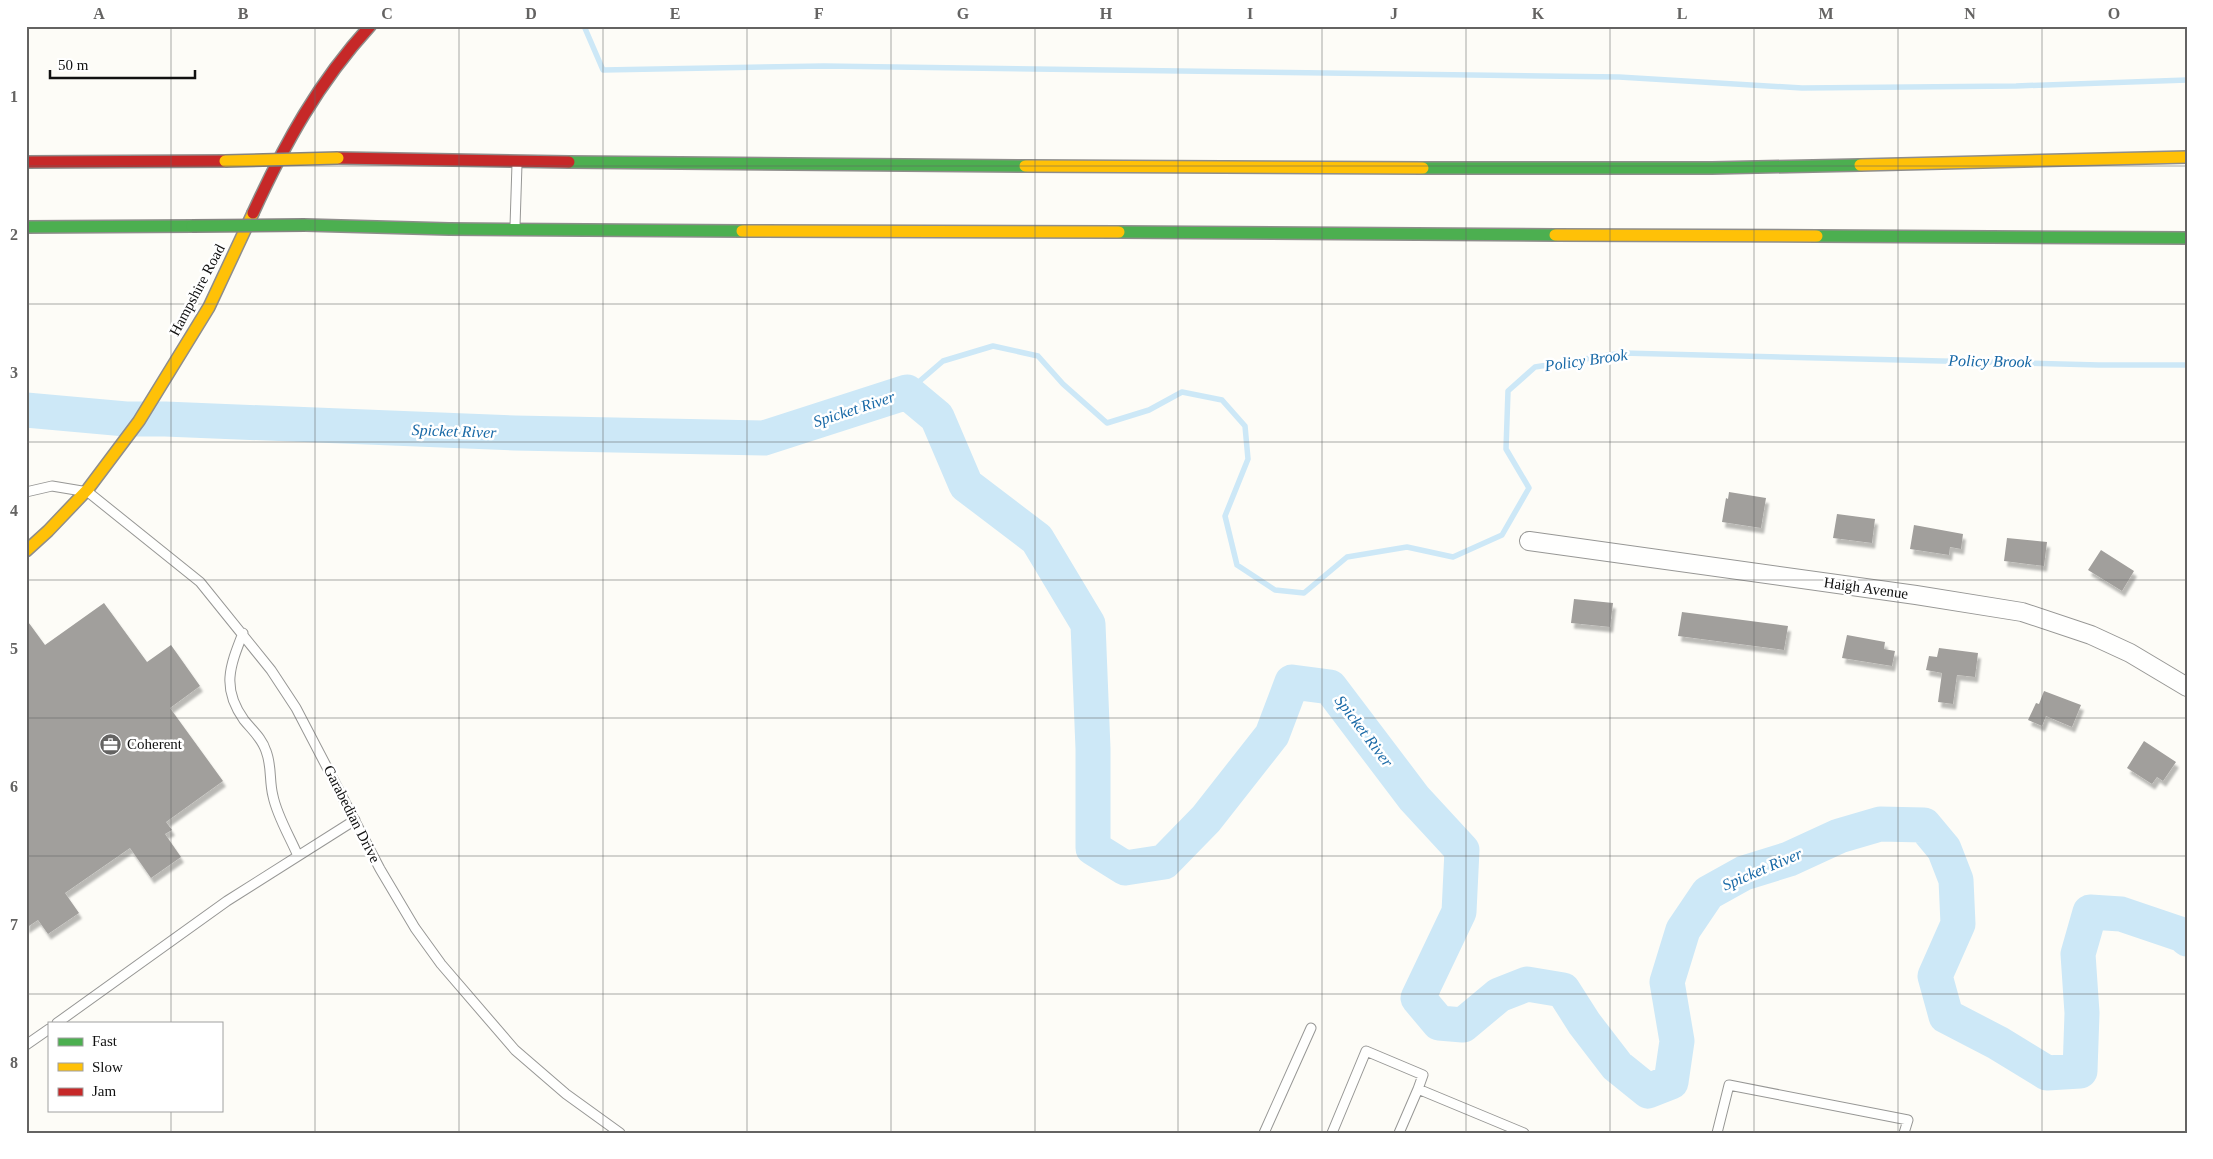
<svg xmlns="http://www.w3.org/2000/svg" width="2213" height="1159" font-family="Georgia,serif">
	<style>
		.lines { fill: none; stroke-linecap: round; stroke-linejoin: round }
		.stream { stroke: #cde8f7; stroke-width: 5.5 }
		.river { stroke: #cde8f7; stroke-width: 35 }
		.building { fill: #a19f9c; filter: url(#shadow) }
		.lane-casing { stroke: #979795; stroke-width: 11 }
		.street-casing { stroke: #979795; stroke-width: 20 }
		.fast-casing { stroke: #8e8d8b; stroke-width: 14 }
		.slow-casing { stroke: #8e8d8b; stroke-width: 14 }
		.jam-casing { stroke: #8e8d8b; stroke-width: 14 }
		.lane { stroke: #fffffe; stroke-width: 9 }
		.street { stroke: #fffffe; stroke-width: 18 }
		.fast { stroke: #4caf50; stroke-width: 11 }
		.slow { stroke: #ffc107; stroke-width: 11 }
		.jam { stroke: #c62828; stroke-width: 11 }
		.fast-bridge-casing { stroke: #858482; stroke-width: 14; stroke-linecap: butt }
		.slow-bridge-casing { stroke: #858482; stroke-width: 14; stroke-linecap: butt }
		.fast-bridge { stroke: #4caf50; stroke-width: 11 }
		.slow-bridge { stroke: #ffc107; stroke-width: 11 }
		.grid { fill: none; stroke: #646362; stroke-width: 1; stroke-opacity: 0.55 }
		.labels { text-anchor: middle; dominant-baseline: central; stroke-width: 5; stroke-linejoin: round; paint-order: stroke }
		.street-label { font-size: 15px; fill: #111; stroke: #fff }
		.poi-label { font-size: 15px; fill: #111; stroke: #fff; text-anchor: start }
		.water-label { font-size: 16px; font-style: italic; fill: #1768a6; stroke: #fff }
		.neatline { fill: none; stroke: #646362; stroke-width: 2 }
		.grid-label { font-size: 16px; text-anchor: middle; font-weight: bold; fill: #646362 }
	</style>
	<defs>
		<filter id="shadow"><feDropShadow dx="3" dy="5.5" stdDeviation="1" flood-color="#0004"/></filter>
	</defs>
	<rect width="100%" height="100%" fill="#fdfcf7"/>
	<g class="lines">
		<path class="stream" d="M584,26l19,44 221,-4 795,11 183,11 214,-2 171,-6
			M907,392l36,-31 50,-15 45,10 25,28 44,39 42,-13 33,-18 40,8 23,26 3,33 -23,57 12,49 38,25 29,3 43,-36 60,-10 46,10 49,-22 27,-47 -23,-39 2,-58 27,-24 87,-14 477,12h88"/>
		<path class="river" d="M26,410l100,9h39l350,14 249,5 143,-46 30,25 29,68 71,54 51,85 5,125v99l32,20 39,-6 42,-43 66,-84 20,-53 38,5 84,111 48,52 -3,62 -41,86 21,25 24,2 36,-30 28,-11 36,6 21,33 33,43 31,25 23,-9 6,-41 -10,-59 16,-52 25,-37 36,-20 45,-14 50,-23 41,-12 44,1 20,24 12,31 2,44 -23,52 11,40 52,27 49,30 33,-2 2,-58 -4,-59 12,-42 31,2 62,21 4,4"/>
	</g>
	<path class="building" d="M1729,492l37,6 -5,30 -39,-6 4,-24 2,1z
		M1837,514l38,5 -3,24 -39,-5z
		M1914,525l49,9 -2,15 -11,-2 -1,8 -39,-6z
		M2007,538l40,4 -3,24 -40,-5z
		M2101,550l33,21 -12,20 -34,-21z
		M1574,599l39,4 -3,24 -39,-4z
		M104,603l43,59 24,-17 29,41 -30,22 53,73 -57,41 6,8 -7,4 16,23 -30,21 -21,-30 -65,45 14,20 -31,21 -10,-14 -12,8v-309l19,26z
		M1682,612l106,14 -4,24 -106,-14z
		M1847,635l38,7 -1,7 11,2 -3,15 -50,-8z
		M1939,648l39,5 -3,24 -18,-2 -4,29 -15,-2 4,-29 -16,-3 3,-14 8,1z
		M2044,691l37,14 -9,22 -26,-11 -4,10 -14,-6 8,-17 3,1z
		M2144,741l32,21 -13,19 -6,-4 -5,7 -25,-16z"/>
	<g class="lines">
		<defs>
			<path id="lane" d="M515,226l2,-62
				M26,492l26,-6 36,6 112,90 71,88 25,38 84,161 35,59 26,36 74,86 51,44 54,39
				M243,633c-13,33 -22,55 1,87 8,10 18,18 22,31 6,15 3,30 7,45 4,20 17,41 25,60
				M57,1023l170,-122 128,-81
				M26,1045l23,-16
				M1264,1133l47,-105
				M1332,1133l34,-82 57,24 -5,14
				M1399,1133l19,-44 106,44
				M1717,1133l12,-48 179,35 -4,13"/>
			<path id="street" d="M1529,541l387,54 106,17 69,23 39,18 57,34"/>
			<path id="fast" d="M569,162l456,4
				M1423,168h289l148,-3
				M305,225l144,4 293,2
				M26,227l166,-1
				M1119,232l436,3
				M1817,236l370,2"/>
			<path id="slow" d="M1860,165l327,-8
				M1025,166l398,2
				M742,231l377,1
				M1555,235l262,1
				M26,551l22,-20 40,-42 51,-68 70,-114 44,-94"/>
			<path id="jam" d="M338,158l231,4
				M26,162l199,-1
				M253,213c32,-70 65,-130 117,-187"/>
		</defs>
		<use href="#lane" class="lane-casing"/>
		<use href="#street" class="street-casing"/>
		<use href="#fast" class="fast-casing"/>
		<use href="#slow" class="slow-casing"/>
		<use href="#jam" class="jam-casing"/>
		<use href="#lane" class="lane"/>
		<use href="#street" class="street"/>
		<use href="#fast" class="fast"/>
		<use href="#slow" class="slow"/>
		<use href="#jam" class="jam"/>
		<defs>
			<path id="fast-bridge" d="M192,226l113,-1"/>
			<path id="slow-bridge" d="M225,161l113,-3"/>
		</defs>
		<use href="#fast-bridge" class="fast-bridge-casing"/>
		<use href="#slow-bridge" class="slow-bridge-casing"/>
		<use href="#fast-bridge" class="fast-bridge"/>
		<use href="#slow-bridge" class="slow-bridge"/>
	</g>
	<path class="grid" d="M171,26v997M315,26v1107M459,26v1107M603,26v1107M747,26v1107M891,26v1107M1035,26v1107M1178,26v1107M1322,26v1107M1466,26v1107M1610,26v1107M1754,26v1107M1898,26v1107M2042,26v1107M26,166h2161M26,304h2161M26,442h2161M26,580h2161M26,718h2161M26,856h2161M26,994h2161M171,1110v23"/>
	<defs>
		<symbol id="office-disc" viewBox="-11 -11 22 22"><circle r="9.5" fill="#646362" stroke="#fff"/><path d="M-6-3h4V-5.5h4V-3h4V5H-6ZM-1-4.5V-3h2v-1.5ZM-6 0V1H6V0Z" fill="#fff"/></symbol>
	</defs>
	<g fill-rule="evenodd">
		<use href="#office-disc" x="98" y="732" width="25" height="25"/>
	</g>
	<g class="labels">
		<g class="street-label">
			<text transform="translate(197 290) rotate(-62)">Hampshire Road</text>
			<text transform="translate(1866 588) rotate(8)">Haigh Avenue</text>
			<text transform="translate(352 814) rotate(63)">Garabedian Drive</text>
		</g>
		<g class="poi-label">
			<text x="127" y="744">Coherent</text>
		</g>
		<g class="water-label">
			<text transform="translate(1586 360) rotate(-8)">Policy Brook</text>
			<text transform="translate(1990 361) rotate(1)">Policy Brook</text>
			<text transform="translate(854 409) rotate(-18)">Spicket River</text>
			<text transform="translate(454 431) rotate(2)">Spicket River</text>
			<text transform="translate(1364 731) rotate(53)">Spicket River</text>
			<text transform="translate(1762 869) rotate(-23)">Spicket River</text>
		</g>
	</g>
	<rect width="2213" height="1159" fill="none" stroke="#ffffff" stroke-width="55"/>
	<rect x="48" y="1022" width="175" height="90" fill="#ffffff" stroke="#a0a0a0"/>
	<rect x="58" y="1038" width="25" height="8" fill="#4caf50" stroke="#a0a0a0"/>
	<text x="92" y="1046" font-size="15" fill="#111111">Fast</text>
	<rect x="58" y="1063" width="25" height="8" fill="#ffc107" stroke="#a0a0a0"/>
	<text x="92" y="1072" font-size="15" fill="#111111">Slow</text>
	<rect x="58" y="1088" width="25" height="8" fill="#c62828" stroke="#a0a0a0"/>
	<text x="92" y="1096" font-size="15" fill="#111111">Jam</text>
	<path d="M50 70v8h145v-8" fill="none" stroke="#111111" stroke-width="2.5"/>
	<text x="58" y="70" font-size="15" fill="#111111" stroke="#ffffff" stroke-width="4" paint-order="stroke">50 m</text>
	<rect x="28" y="28" width="2158" height="1104" class="neatline"/>
	<g class="grid-label">
		<text x="99" y="19">A</text>
		<text x="243" y="19">B</text>
		<text x="387" y="19">C</text>
		<text x="531" y="19">D</text>
		<text x="675" y="19">E</text>
		<text x="819" y="19">F</text>
		<text x="963" y="19">G</text>
		<text x="1106" y="19">H</text>
		<text x="1250" y="19">I</text>
		<text x="1394" y="19">J</text>
		<text x="1538" y="19">K</text>
		<text x="1682" y="19">L</text>
		<text x="1826" y="19">M</text>
		<text x="1970" y="19">N</text>
		<text x="2114" y="19">O</text>
		<text x="14" y="102">1</text>
		<text x="14" y="240">2</text>
		<text x="14" y="378">3</text>
		<text x="14" y="516">4</text>
		<text x="14" y="654">5</text>
		<text x="14" y="792">6</text>
		<text x="14" y="930">7</text>
		<text x="14" y="1068">8</text>
	</g>
</svg>
